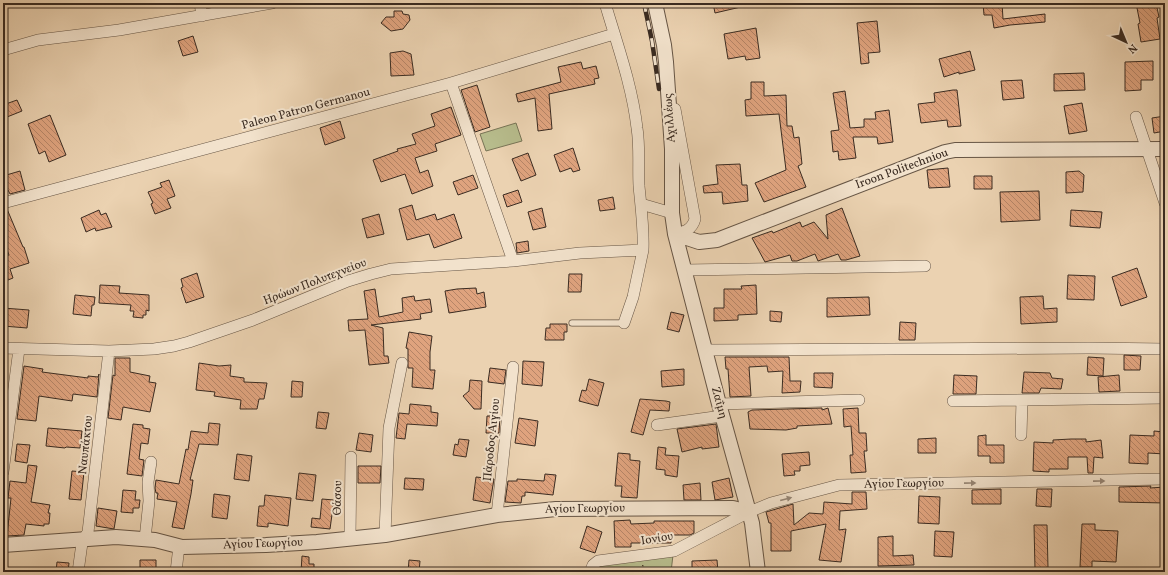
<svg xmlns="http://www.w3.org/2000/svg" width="1168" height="575" font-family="Vollkorn,serif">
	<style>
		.park { fill: #b7bc8c; stroke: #787456 }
		.building { fill: url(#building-back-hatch); stroke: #3a2b21 }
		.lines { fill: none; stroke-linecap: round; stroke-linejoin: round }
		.service-casing { stroke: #665545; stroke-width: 7 }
		.minor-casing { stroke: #665545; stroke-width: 12 }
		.tertiary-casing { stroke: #665545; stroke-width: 16 }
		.path { stroke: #3a2b21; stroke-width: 1.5; stroke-dasharray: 1 2; stroke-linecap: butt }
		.service { stroke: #f2e2cc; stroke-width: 5.5 }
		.minor { stroke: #f2e2cc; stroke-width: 11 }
		.tertiary { stroke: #f2e2cc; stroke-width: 14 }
		.rail-casing { stroke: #3a2b21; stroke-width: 4.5 }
		.rail { stroke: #f2e2cc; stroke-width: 3; stroke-dasharray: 9; stroke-linecap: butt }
		.oneway { fill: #968676 }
		.labels { text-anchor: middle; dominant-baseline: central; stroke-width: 4; stroke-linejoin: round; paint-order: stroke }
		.street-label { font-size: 12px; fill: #3a2b21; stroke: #f2e2cc }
	</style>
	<defs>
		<pattern id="building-back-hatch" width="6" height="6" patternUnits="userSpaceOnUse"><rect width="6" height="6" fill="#dfa37e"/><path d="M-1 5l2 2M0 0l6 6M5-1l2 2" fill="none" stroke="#b68567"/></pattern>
	</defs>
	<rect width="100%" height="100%" fill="#ebd2b1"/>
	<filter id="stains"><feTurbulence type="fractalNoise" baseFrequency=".005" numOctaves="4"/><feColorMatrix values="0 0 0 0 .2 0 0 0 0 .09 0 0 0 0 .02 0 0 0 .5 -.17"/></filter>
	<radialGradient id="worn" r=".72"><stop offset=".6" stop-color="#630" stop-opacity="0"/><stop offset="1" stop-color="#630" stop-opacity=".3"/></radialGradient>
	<path class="park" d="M516,123l6,18 -36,10 -6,-17z
		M673,555l-2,17h-77l5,-6z"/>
	<path class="building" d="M713,3h31l1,3 -30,7z
		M983,3h19l1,16 42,-5v8l-35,3 -16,3 -2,-13h-8z
		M1136,3h20l3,14 -2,1 3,21 -19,3 -3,-18 2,-1z
		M394,11h8l1,3 6,1 1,5 -7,9 -12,2 -10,-8 5,-6h8z
		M877,21l3,31 -12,1 1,10 -8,1 -4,-41z
		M756,28l4,30 -14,2 -1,-4 -17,3 -4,-25z
		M193,36l5,16 -15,4 -5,-15z
		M403,51l8,3 3,21 -23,1 -1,-23z
		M970,51l5,19 -16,4v-2l-15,5 -5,-18z
		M1153,61v19h-12v10l-16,1v-29z
		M581,62l2,7 13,-3 3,12 -5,1 1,5 -46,10 3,35 -14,2 -3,-33 -17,4 -2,-8 45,-12 -3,-15z
		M1084,73l1,17 -31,1v-17z
		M1022,80l2,18 -21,2 -2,-19z
		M751,82h13v14l22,-1 1,31h5l2,12 5,-1 3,27 -4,2 8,21 -42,15 -9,-19 31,-13 -7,-56 -33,2 -1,-16 6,-1z
		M477,85l13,42 -15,5 -14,-42z
		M953,90h4l4,36 -13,1 -1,-7 -26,3 -3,-19 17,-2 -1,-9z
		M845,91l5,37 14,-1v-8h12l-1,-7 14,-2 4,32 -15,2 -1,-7h-24l3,21 -17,2 -1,-9 -5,1 -2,-21 8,-1 -6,-37z
		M17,100l5,11 -15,6 -4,-12z
		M1082,103l5,28 -18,3 -5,-28z
		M451,107l10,28 -26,9 2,7 -22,7 5,15 8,-3 5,16 -21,8 -7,-20 -24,8 -8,-22 25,-9 -1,-2 19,-5 -4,-10 23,-8 -4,-12z
		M50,115l16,40 -17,7 -4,-11 -6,3 -11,-30z
		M1165,116v15l-11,2 -2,-15z
		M340,121l5,17 -20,7 -5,-17z
		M573,148l7,22 -7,2 -2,-4 -11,4 -6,-17z
		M528,153l8,22 -15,6 -9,-22z
		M740,164l2,21h5l1,16 -25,3 -1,-12 -18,1 -1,-7 15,-2 -2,-19z
		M948,168l2,19 -21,1 -2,-18z
		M20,171l5,19 -15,4 -2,-4 -5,1v-15z
		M1079,171l5,4 -1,17 -17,1v-21z
		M473,175l5,13 -20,7 -5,-13z
		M974,176h18v13h-18z
		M169,180l6,16 -8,3 4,9 -16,6 -4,-10 2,-1 -5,-11 14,-5 -2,-4z
		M518,190l4,12 -15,5 -4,-12z
		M1039,191l1,29 -39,2 -1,-30z
		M613,197l2,12 -15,2 -2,-11z
		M412,205l4,15 19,-6 2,6 17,-6 8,24 -28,10 -5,-14 -22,6 -8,-31z
		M542,208l4,19 -13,3 -5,-18z
		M842,208l18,48 -14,4h-5l-3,-6 -20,7 -3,-7 -18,7h-5l-2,-6 -25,7 -13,-24 20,-7 1,2 27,-11 2,5 12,-5 14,17 -2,-24z
		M7,209l16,38h1l5,16 -19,6 3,9 -10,4v-29l2,3 4,-1 -6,-16v-29z
		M99,210l2,5 5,-2 6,14 -16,4 -1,-3 -9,4 -5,-14z
		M1071,210l31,2 -2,16 -30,-2z
		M379,214l5,20 -17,4 -5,-19z
		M528,241l1,10 -12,2 -1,-10z
		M1137,268l10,29 -26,9 -9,-29z
		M197,273l7,24 -18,6 -5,-15 2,-1 -2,-8z
		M569,274h13l-1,18h-13z
		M1068,275l27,1 -1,24 -27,-1z
		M100,285l20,1 -1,7 30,2v16l-3,-1v5h-3v3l-10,-1 1,-6h-4l1,-6 -32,-2z
		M756,285l1,29 -19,1v5l-24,1v-13h10v-19h18l-1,-3z
		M476,288l1,6 7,-2 2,15 -37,6 -4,-22 12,-2z
		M375,289l4,28 24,-5 -1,-14 12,-2 1,5 15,-2 2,13 -12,2 1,5 -50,6 12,3 1,28h4l1,7 -20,2 -4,-35 -16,1 -1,-11 20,-1 -4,-28z
		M75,295l20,2 -1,8h-2l-1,11 -18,-2z
		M1043,296l1,13 13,-1v14l-36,2 -1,-27z
		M869,297l1,18 -43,2v-19z
		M3,308l26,2 -2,18 -24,-2z
		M770,311l12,1 -1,10 -11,-1z
		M671,312l13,3 -5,17 -12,-3z
		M900,322l16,1 -1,17h-16z
		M550,324h17v8h-3v8h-19l1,-12h4z
		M409,332l23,4 -2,16v18h5l-2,19 -21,-2 1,-19h-5v-19l-2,-1z
		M1124,355l17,1 -1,14h-16z
		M725,357h64l1,24h11l-1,11 -18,1 1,-22 -15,1 -1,-6 -18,1 2,29 -21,1 -2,-28h-2z
		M1088,357l16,1 -1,18 -16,-1z
		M115,358h15v14l20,4 -1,6 7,1 -6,29 -27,-5 -2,13 -13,-2 5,-43 2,1z
		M523,361l21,1 -2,24 -20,-2z
		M199,363l20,3 12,-1 -1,11 14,2v4l23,1 -3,16h-5l-2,10h-17l1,-9 -27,-4 1,-4 -19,-2z
		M24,366l19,3 -1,3 46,6v-2l10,1 1,-3 -2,23 -24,-3 -1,7 -33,-5 -3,25 -19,-2z
		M490,368l16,2 -2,14 -16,-2z
		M684,369v16l-22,2 -1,-16z
		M1024,372l26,1 2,5 11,1 -2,10 -20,-1 -2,5h-17z
		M814,373h19l-1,15 -18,-1z
		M954,375l23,1 -1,18h-23z
		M1119,375l1,16 -21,1 -1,-15z
		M589,379l15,4 -6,23 -19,-5 3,-11 4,1z
		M470,380l12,1 -1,28h-7l-11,-13 6,-5z
		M292,381l11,1 -1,15h-11z
		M640,399l26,2 4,1 -1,9 -19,-1 -7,25 -12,-3z
		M410,404l21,2v6l7,1 -1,13 -30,-2 -2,15 -9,-1 3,-25 10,1z
		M822,408v2l6,-2 4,16 -35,2v2l-11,2 -36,-1 -2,-17 4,-2z
		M858,408l1,25h7l1,18h-3l2,21 -15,1 -1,-18h3l-2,-29 -7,1 -1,-18z
		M318,412l11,1 -3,16 -10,-1z
		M487,416h13l-1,17h-13z
		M519,418l19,3 -3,25 -20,-3z
		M209,423l11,1 -2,21 -19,-1 -9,36h3l-2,14 -7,35 -12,-2 5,-25 -20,-3 1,-6h-2l-1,-5 1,-8 23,4 7,-35 2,1 3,-19 17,2z
		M133,424l10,1v3l7,1 -2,15 -7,-1 -2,16 5,1 -2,16 -15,-2z
		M716,424l3,23 -17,2v-2l-20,5 -5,-23z
		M48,428l34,3 -2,17 -14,-1 -1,1 -19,-2z
		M1154,431l11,1v22l-17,-1v11l-19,-1 1,-28 24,1z
		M359,433l14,2 -2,17 -15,-2z
		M986,435v10h18v18h-14v-7h-12v-20z
		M936,438v15h-18v-14z
		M459,439l10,1 -3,17 -13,-2 2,-11 3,1z
		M1071,439h15v3l15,-2 2,18 -9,-1 -1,16h-5l-1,-16h-19v12h-19v3l-16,-1 1,-29 19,1v-3z
		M17,444l13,1 -3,18 -12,-2z
		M658,447l8,1 -1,7 14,1 -2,21 -12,-2v-5l-9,-1z
		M809,452l1,13 -10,1v5h-6l1,4 -11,1 -2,-22z
		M618,453l12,1v6l10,1 -3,37 -16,-1 1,-11h-7z
		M237,454l15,2 -3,25 -15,-2z
		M28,465l9,1 -6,36 19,3 -2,8h2l-1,11h-5v2l-18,-2 -2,11 -17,1 4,-38h-3l2,-17 16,2z
		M358,466h23l-1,17h-22z
		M72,471l12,1 -3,28 -12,-1z
		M299,473l17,2 -3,26 -17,-2z
		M545,474l11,1 -3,20 -28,-3v4h-3l-1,7 -16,-1 3,-21h9v-2l27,2z
		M476,477l18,2 -4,24 -17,-3z
		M405,478l19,1 -1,11 -19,-1z
		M729,478l4,19 -18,3 -3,-18z
		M700,483l1,17h-17l-1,-15z
		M1151,486l-1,2 15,-1v16l-46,-1v-15z
		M1001,489v15h-29v-14z
		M1037,489h15l-1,18 -15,-1z
		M123,490l13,1 -1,9h5l-1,8h-6v5l-12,-1z
		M852,492h14l1,17 -27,2 -1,19 7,-1 -5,33 -22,-2 7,-36 -35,7v20h-20v-28h-2l-3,-11 27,-8 1,21 15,-12 14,1 1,-12 28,2z
		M214,494l16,2 -3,23 -15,-2z
		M265,495l26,3 -3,28 -20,-3v4l-11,-1 2,-20h5z
		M919,496l21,1 -1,27 -21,-1z
		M322,499l12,1 -4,29 -19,-2 1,-9 8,1z
		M98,508l19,3 -3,18 -18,-3z
		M630,520l1,4 23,-1v-2h40v12l-4,2h-19v8h-40v4h-16l-1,-26z
		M1082,524h13v6l23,1 -2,31 -24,-1v6h-12z
		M1034,525h13l1,43 -13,1z
		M587,526l15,6 -7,21 -15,-5z
		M935,531l19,1 -2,25 -18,-1z
		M893,536v20l20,-1 1,10 -36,1v-29z
		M302,556l7,1v7h5v8h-13z
		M140,560h16v12h-16z
		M409,560l11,1 -1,11h-11z
		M717,560l1,12h-26v-11z
		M57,562l12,1 -1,9h-12z"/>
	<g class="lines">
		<defs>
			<path id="service" d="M572,323h52"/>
			<path id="minor" d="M200,3l2,13
				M3,50l35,-10 81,-10 153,-27
				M451,83l62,178
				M1136,117l29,86
				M3,203l448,-120 163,-49
				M641,204l31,9
				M675,234c9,-2 17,-4 20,-15l-20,-110
				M685,270l240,-4
				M624,323l9,-26 10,-47
				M3,348l106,3 45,-2 20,-3 15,-4 64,-22 95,-39 23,-7 20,-5 122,-8 67,-8 63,-3c1,-21 -2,-43 -4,-64 -1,-19 1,-39 -2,-58 -5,-43 -20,-84 -32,-125
				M705,350l384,-2 76,1
				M953,401l212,-3
				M719,404l140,-4
				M657,425l65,-9
				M1021,435l1,-35
				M3,472l16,-123
				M497,515l16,-148
				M385,535l4,-107 13,-65
				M350,538l1,-81
				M145,539l4,-38 -1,-19 3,-20
				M78,572l4,-29 6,-11 21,-181
				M176,572l3,-26
				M590,572l3,-7 5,-4 76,-10 75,-39 22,-9 68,-18 326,-6"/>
			<path id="tertiary" d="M655,3l9,42 2,17 6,87v64l3,21 44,170 33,119 6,49
				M675,234l24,8 18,-2 228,-88 10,-2 210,-1
				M3,545l113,-8 39,3 27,7 84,-2 51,-3 68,-7 112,-20 59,-6 177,-1 16,4"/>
		</defs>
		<use href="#service" class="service-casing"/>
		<use href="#minor" class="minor-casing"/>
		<use href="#tertiary" class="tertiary-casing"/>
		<path class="path" d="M621,568l3,4
			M641,572l2,-7"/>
		<use href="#service" class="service"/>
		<use href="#minor" class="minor"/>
		<use href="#tertiary" class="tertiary"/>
		<defs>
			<path id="rail" d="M644,3l8,38 7,48"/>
		</defs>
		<use href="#rail" class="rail-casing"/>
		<use href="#rail" class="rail"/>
	</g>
	<defs><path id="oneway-solid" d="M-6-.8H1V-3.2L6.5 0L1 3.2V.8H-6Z"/></defs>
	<g class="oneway">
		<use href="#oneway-solid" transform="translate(1099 481) rotate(-1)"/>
		<use href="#oneway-solid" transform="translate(970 483) rotate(-1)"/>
		<use href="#oneway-solid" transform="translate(786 499) rotate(-15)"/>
	</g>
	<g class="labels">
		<g class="street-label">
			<text transform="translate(306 109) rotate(-15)">Paleon Patron Germanou</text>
			<text transform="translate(670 118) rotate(-94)">Αχιλλέως</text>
			<text transform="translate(902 169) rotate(-20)">Iroon Politechniou</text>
			<text transform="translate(315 282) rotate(-21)">Ηρώων Πολυτεχνείου</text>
			<text transform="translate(719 403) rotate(75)">Ζαΐμη</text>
			<text transform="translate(492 440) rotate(-84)">Πάροδος Αιγίου</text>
			<text transform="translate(86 445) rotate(-84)">Ναυπάκτου</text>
			<text transform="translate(904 484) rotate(-1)">Αγίου Γεωργίου</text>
			<text transform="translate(338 498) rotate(-89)">Θάσου</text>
			<text transform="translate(585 509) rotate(-1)">Αγίου Γεωργίου</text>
			<text transform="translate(657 539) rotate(-9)">Ιονίου</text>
			<text transform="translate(263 544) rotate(-2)">Αγίου Γεωργίου</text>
		</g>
	</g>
	<rect width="1168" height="575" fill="none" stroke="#ebd2b1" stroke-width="16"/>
	<rect x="4" y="4" width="1160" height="567" fill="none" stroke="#3a2b21" stroke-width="2"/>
	<rect x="8" y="8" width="1152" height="559" fill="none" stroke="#3a2b21"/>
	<g transform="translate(1126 42) rotate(136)" stroke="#f2e2cc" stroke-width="3" paint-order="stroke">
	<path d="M0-3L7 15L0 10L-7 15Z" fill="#3a2b21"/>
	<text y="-6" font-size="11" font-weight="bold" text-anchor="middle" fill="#3a2b21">N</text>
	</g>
	<rect width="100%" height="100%" filter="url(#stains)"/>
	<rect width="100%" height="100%" fill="url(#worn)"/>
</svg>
